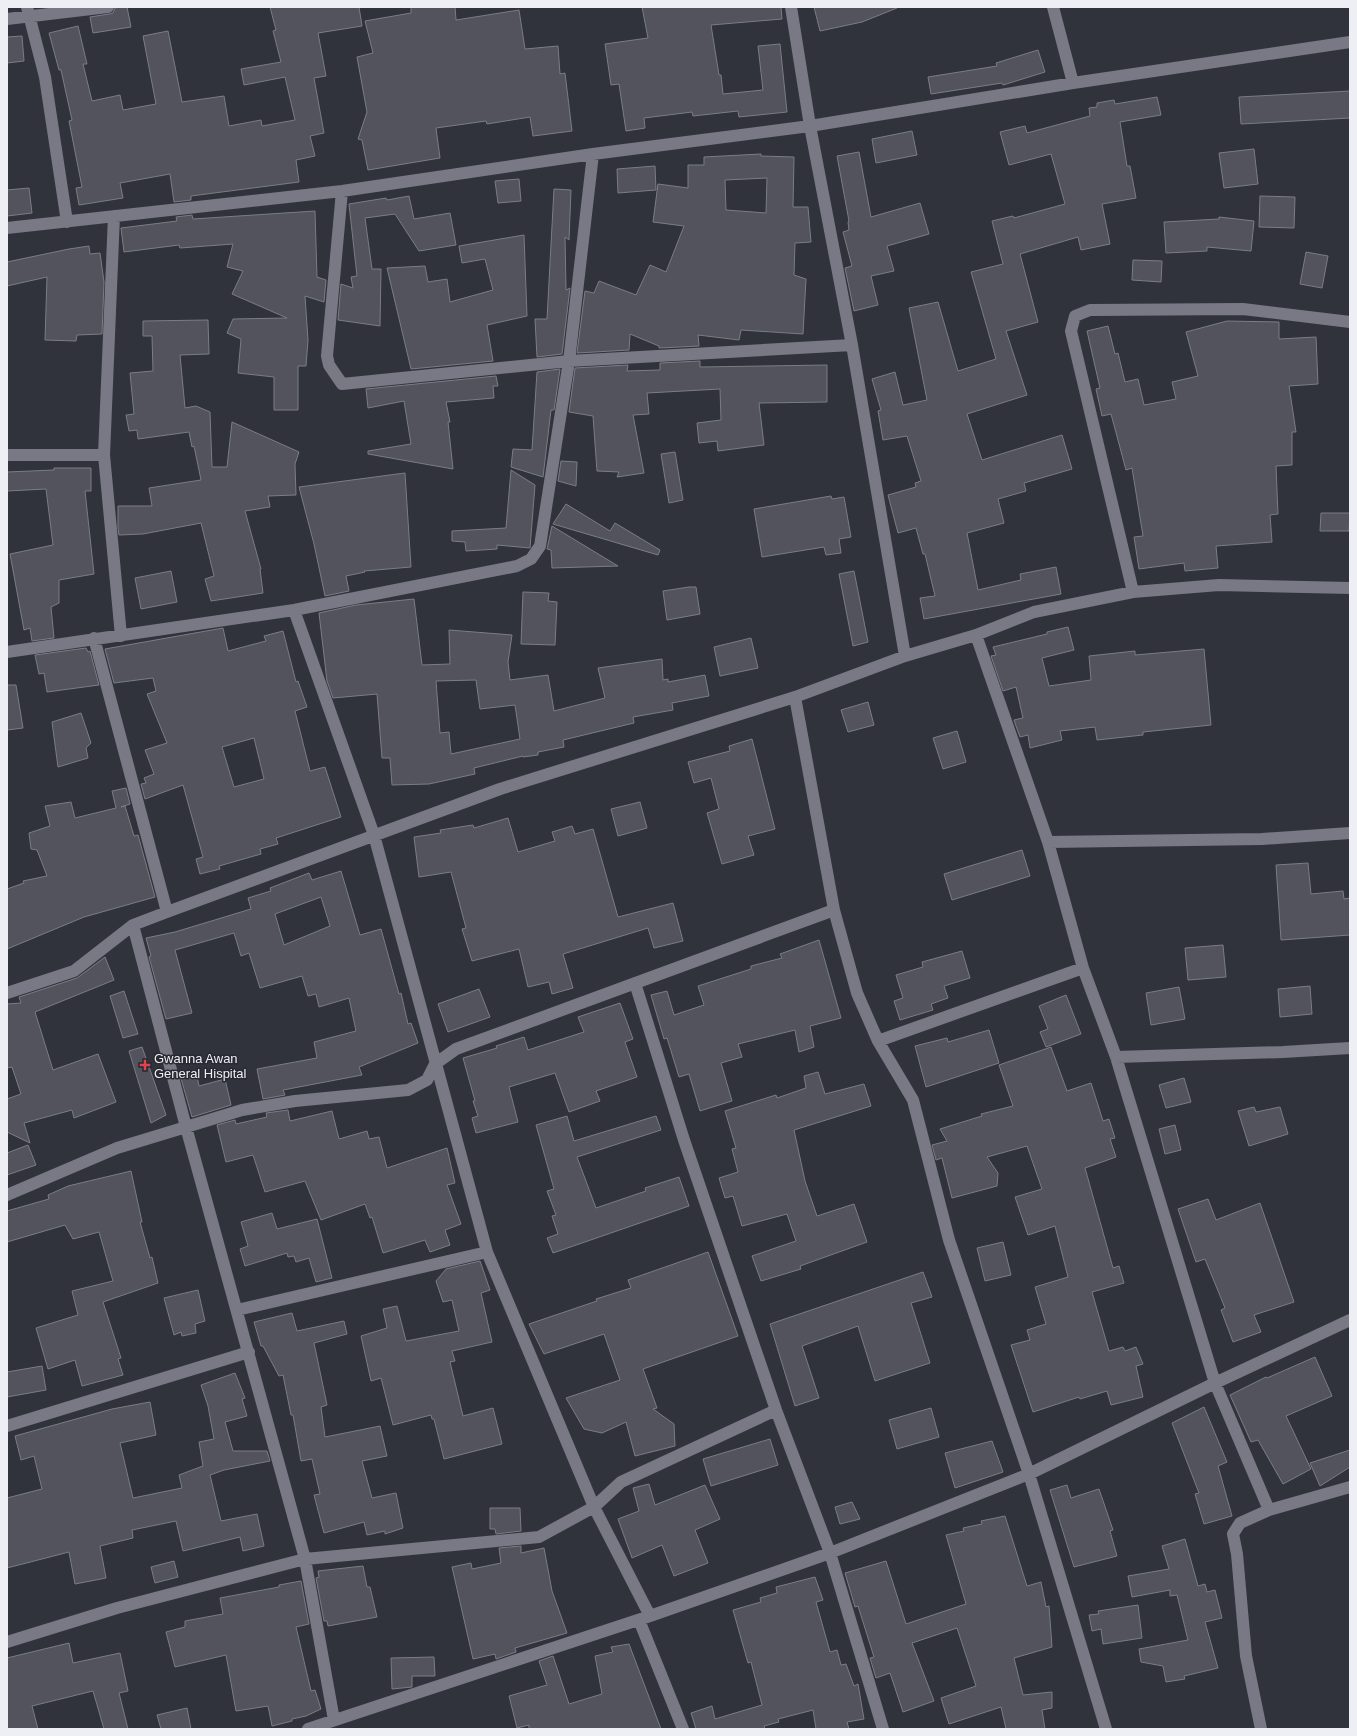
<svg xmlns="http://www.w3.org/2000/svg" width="1357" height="1736" font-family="Arial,sans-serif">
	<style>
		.building { fill: #52535d; stroke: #7a7c86; fill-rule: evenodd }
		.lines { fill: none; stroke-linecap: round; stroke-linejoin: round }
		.street { stroke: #787984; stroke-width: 12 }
		.health-dot { fill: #e0444e; stroke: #282931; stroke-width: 1.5 }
		.labels { text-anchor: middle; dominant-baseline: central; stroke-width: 3; stroke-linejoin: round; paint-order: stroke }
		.poi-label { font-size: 13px; fill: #eeeff5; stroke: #282931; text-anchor: start }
	</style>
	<rect width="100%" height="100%" fill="#31333c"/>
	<path class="building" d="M120,7h7l4,20 -38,6 -3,-16 19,-3 4,-1 2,-5z
		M270,7h89l3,19 -44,7 8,43 -12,2 10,55 -14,3 5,20 -19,4 3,22 -108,14v4l-17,2 -4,-28 -50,9 3,15 -44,7 -3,-17 6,-1 -13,-66 3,-1 -11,-50h-2l-10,-37 29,-7 9,38h-4l9,37 28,-6 3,15 33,-6 -13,-68 25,-5 14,71 42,-6 5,30 32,-6 1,6 33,-6 -10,-43 -41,8 -3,-16 40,-7 -8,-31 3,-1z
		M411,7h44l1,13 63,-10 6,39 33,-3 2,28 5,-1 7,58 -39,5 -3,-19 -43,7 -1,-3 -50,7 4,30 -72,12 -6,-30 -4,-1 9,-27 -10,-55 16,-4 -8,-32 46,-8z
		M642,7h139l1,12 -71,6 8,50h2l2,19 40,-4 -5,-44 22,-2 7,68 -48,5 -1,-6 -45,5 -1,-4 -48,6 1,10 -19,3 -7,-47 -8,1 -6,-41 43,-6z
		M814,7h83v1l-35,14 -42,9z
		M22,36l2,25 -17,2v-26z
		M1038,50l7,22 -42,13 -1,-2 -71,11 -3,-17 69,-11 -1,-3z
		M1350,91v27l-109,6 -2,-27z
		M1157,97l4,18 -41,7 7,44h3l6,32 -34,6 8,40 -29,6 -3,-13 -58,17 18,68 -32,9 21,64 -60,19 15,46 80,-25 10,34 -48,14 2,8 -28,8 6,24 -37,10 11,57 43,-10 -1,-6 36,-7 5,27 -137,25 -4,-21 15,-2 -10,-42h-2l-7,-26 -18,5 -10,-38 28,-8 -1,-4 6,-2 -14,-45 -24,4 -5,-29 3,-1 -9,-31 23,-7 8,33 24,-5 -18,-92 29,-6 20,69 38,-12 -25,-87 32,-8 -11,-43 21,-5 1,2 51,-14 -14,-50 -42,11 -9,-33 25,-6 2,7 63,-17 -1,-8 8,-1v-4l17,-3 1,4z
		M912,131l5,24 -41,8 -4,-24z
		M1254,149l4,35 -34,4 -5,-35z
		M859,152l12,65 49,-14 9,31 -42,12 7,25 -23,5 7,29 -24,6 -9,-43 7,-2 -9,-34 6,-2 -1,-8 1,-1 -12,-65z
		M761,154v2l33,1 -1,50h15l3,35 -16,1 -1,32 12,4 -3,55 -62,-4 -2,10 -41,-5 1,11 -40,2v-2l-29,-12 -1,16 -52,3 8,-62 9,2 5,-12 37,14 14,-30 16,7 18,-46 -31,-4 5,-38 30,4v-23h16v-8zM767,178l-1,35 -40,-3 -1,-30z
		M655,166l1,24 -38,3 -1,-24z
		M519,179l2,22 -23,2 -3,-22z
		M29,188l3,25 -25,3v-26z
		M554,189l17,1 -2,50 -4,-3 1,53 4,-2 -8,66 -25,3 -2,-38h12z
		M409,196l5,23 36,-6 6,32 -37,6 -24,-37 -30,4 7,51h9l-1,57 -42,-6 3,-36 12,4 -2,-11 6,-1 -8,-72 37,-6 1,2z
		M1260,196l35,1 -1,31 -35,-1z
		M315,211l2,66 9,3 -2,22 -19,-6 3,44 -2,26h-8v44h-24v-33l-36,-4 3,-34 -14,-6 6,-14 54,-1 -55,-24 11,-23 -16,-4 6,-23 -53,4 -1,-3 -55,7 -3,-24 56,-7 -1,-4 16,-2 1,4z
		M1219,217l35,4 -3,30 -44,-4v4l-41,2 -2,-31 55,-3z
		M524,235l3,81 -40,9 6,36 -82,8 -24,-101 38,-2 3,16 19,-3 3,23 43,-12 -8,-31 -23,4 -3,-17z
		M89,246l1,8 10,-1 4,29 -2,52 -25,1 -1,6 -31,-1 2,-63 -40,9v-24l62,-13z
		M1306,252l22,4 -6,32 -22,-4z
		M1133,260l29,1 -1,21 -29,-2z
		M208,320l1,34 -29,1 5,53 11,-2 14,6 2,55h15l5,-45 67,30 -4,12 1,31 -28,1 2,11 -25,4 16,58h-1l3,24 -52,8 -6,-22 9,-3 -13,-53 -58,11 -24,1 -1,-7v-22h34l-3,-18 52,-8 -7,-34 -2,1 -3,-15 -51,7 -1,-9 -8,1 -3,-16 8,-1 -4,-41 23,-2 -1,-35h-9v-15z
		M1227,321l52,1v17l37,-2 2,47 -29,2 7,46h-4v33l-16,1 2,48 -8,1 2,27 -56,4 2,22 -33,3 -1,-8 -45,6 -5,-32 9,-1 -11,-68 -6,2 -15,-56 -9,2 -6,-27 4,-1 -13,-57 21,-5 7,28 3,-1 7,29 13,-3 6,26 32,-6 -4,-17 26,-6 -12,-44z
		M700,361v6l127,-2v37l-68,1 5,42 -46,6 -1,-10 -18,2 -2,-20 24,-3 -1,-31 -73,4 2,21 -16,1 11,58 -27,4 2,-5 -22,-1 -4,-55 -24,-4 6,-44 53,-3 -1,6 33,-1v-7z
		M560,369l-6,41h-3l-8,67 -32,-10 2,-18 19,1 5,-78z
		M496,376l2,10h-5l1,12 -48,4 4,20h-2l5,47 -85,-15v-3l43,-7 -7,-43 -36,7 -2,-19z
		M675,452l8,48 -14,3 -8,-49z
		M561,461l16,1 -1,24 -18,-5z
		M54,468h37v23h-6l9,83 -35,6v23l-8,4 3,31 -22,3 -2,-13 -6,2 -14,-76 43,-9 -7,-56 -39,2v-19l47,-2z
		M511,470l24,15 -5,63 -33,-3v4l-31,2 -1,-9 -13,-1v-10l54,-3z
		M405,473l6,94 -47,4 1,1 -19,4 3,15 -24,5 -11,-52 -15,-57z
		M831,496l1,3 12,-2 7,40 -12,2 2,14 -15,2 -2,-8 -62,10 -8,-48z
		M566,504l44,27 5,-8 45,27 -2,5 -105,-31z
		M1321,513h29l-1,18h-29z
		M552,526l66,40 -66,2 -1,-18 -4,-1z
		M171,571l6,31 -36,7 -6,-31z
		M854,571l14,71 -15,4 -14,-72z
		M689,587h7l4,27 -33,6 -4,-29z
		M523,592l26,1 -1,8 9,1 -2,43 -34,-1z
		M414,599l8,66 28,-1 -1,-34 63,5 -4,27 2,18 38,-5 6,36 51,-13 -7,-30 64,-9 1,21 5,-1v3l37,-7 4,21 -37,7 1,7 -40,7 1,6 -71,17 1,7 -26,5v3l-15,2v-1l-49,12 1,6 -46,10 -37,1 -2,-27h-8l-5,-64 -44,4 -6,-17 -8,-68 37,-8zM476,680l4,29 35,-4 5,34 -69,15 -2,-22 -9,1 -4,-52z
		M1068,627l6,23 -32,8 7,28 42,-6 -2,-24 46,-5v4l69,-6 7,76 -68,7v3l-46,5 -2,-13 -35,4 2,9 -32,8 -2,-13 -8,2 -4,-11 -2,-6 9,-2 -7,-31 -13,4 -12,-35 5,-1 -3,-8 54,-13v-2z
		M223,628l5,23 38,-10 -2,-5 19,-5 13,51 2,-1 9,26 -12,4 15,60 15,-4 16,50 -65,21 2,6 -18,5 1,5 -42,12 1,3 -20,5 -4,-15 7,-2 -20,-72 -38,14 -4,-15 5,-1 -2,-5 10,-4 -9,-24 22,-7 -20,-49 9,-3 -3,-13 -39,5 -9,-34zM254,738l10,41 -30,8 -12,-40z
		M751,638l7,30 -38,8 -6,-29z
		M86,648l2,4 2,-1 9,34 -52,7 -3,-19 -5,1 -4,-19z
		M7,685h9l7,43 -16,2z
		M868,702l6,23 -26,7 -7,-22z
		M81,713l10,30 -5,5 2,10 -30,9 -6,-45z
		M957,731l9,31 -23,7 -10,-31z
		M752,739l23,90 -27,7 6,19 -32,9 -15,-51 12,-4 -8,-31 -17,5 -6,-21 42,-11 -1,-5z
		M126,788l4,16 -9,3 4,-1 9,30 4,-1 17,62 -71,20 -77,32v-60l17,-6 -1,-2 24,-5 -10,-26 -6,-1 -2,-16 21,-7 -5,-20 26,-4 4,16 41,-10 -4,-17z
		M640,802l7,26 -29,8 -7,-27z
		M508,818l10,34 37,-11 -3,-9 20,-6 3,8 18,-5 25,88 55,-14 10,38 -29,7 -6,-20 -85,26 10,34 -21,6 -3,-12 -21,5 -9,-38 -47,12 -10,-32 4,-1 -15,-56 -32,5 -5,-40 27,-4 -1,-3 33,-5 1,3z
		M1022,850l8,26 -78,24 -8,-26z
		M1308,863l3,31 32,-3 1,8 6,-1v37l-69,5 -5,-75z
		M341,871l19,64 21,-6 18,65 2,-1 7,31 3,-1 7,20 -59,24 3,8 -79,15 2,5 -22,4 -6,-30 60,-11 -3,-16 42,-11 -7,-33 -30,9 -3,-13 -8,2 -6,-20 -42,12 -11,-35 -8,3 -7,-23 -59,17 17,63 -26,6 -17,-62 2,-1 -5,-18 29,-6 76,-23 -3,-11 23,-7 -1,-3 39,-15 3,7zM321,897l9,29 -46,19 -9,-31z
		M819,940l22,78 -31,8 4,21 -15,5 -4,-22 -57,14 4,13 -21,6 11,38 -32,10 -11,-37 -10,3 -12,-39 -3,1 -13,-44 16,-4 7,24 30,-10 -6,-19 53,-17v-3l31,-8 -2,-4z
		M1223,945l3,32 -38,3 -3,-32z
		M962,951l8,27 -26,8 4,12 -17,6 2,6 -33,10 -6,-19 9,-3 -7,-23 27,-8 -1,-5z
		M105,957l9,23 -79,32 18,58 45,-16 18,48 -42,16 -2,-8 -48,13 6,20 -23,-11v-33l14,-5 -9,-27 -5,1v-64l14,-1 -2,-6 58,-19z
		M1310,986l2,28 -32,3 -2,-28z
		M1179,987l6,32 -34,6 -5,-32z
		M479,989l11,28 -42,15 -10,-28z
		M124,991l14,43 -15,4 -13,-42z
		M1066,995l15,39 -35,13 -6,-15 8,-3 -9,-23z
		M620,1003l13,36 -8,3 12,35 -41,14 4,10 -31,11 -14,-39 -46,14 9,35 -42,11 -4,-15 6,-2 -5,-15h2l-12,-43 34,-10 -1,-2 28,-9 4,13 56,-18 -6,-15z
		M989,1030l10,33 -73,24 -11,-41 32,-8 1,4z
		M142,1047l24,68 -15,8 -22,-72z
		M1051,1047l16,44 24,-8 12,38 6,-2 6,19 -5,1 6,18 -31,11 28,100 6,-2 5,17 -32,9 17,59 14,-4 2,4 11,-4 7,17 -7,2 7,31 -32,8 -4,-14 -27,8 -1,-2 -46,15 -22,-67 19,-5 -3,-10 19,-6 -11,-37 33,-10 -13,-51 -27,9 -13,-38 27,-8 -15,-43 -40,11 11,16 -1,13 -45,12 -10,-40 -6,2 -4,-15 15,-4 -7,-12 42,-13 -1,-2 32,-8 -14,-41z
		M196,1071l3,15 26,-7 6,26 -39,12 -12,-42z
		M818,1072l7,22 39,-10 7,22 -77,24 11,51 12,35 37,-12 13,38 -67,24 1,3 -40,12 -9,-25 44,-15 -9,-27 -45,12 -9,-30 -8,2 -6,-20 19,-6 -6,-23 4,-1 -11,-37 51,-16 1,3 29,-10 -2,-12z
		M1184,1078l7,24 -25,6 -7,-23z
		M1254,1107l2,5 24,-5 8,27 -39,12 -11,-35z
		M288,1110l2,11 42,-10 7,28 28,-8 2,8 10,-2 8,31 60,-20 8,35 -8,2 14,39 -16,6 5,15 -20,7 -5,-12 -42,13 -11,-36 -2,1 -5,-14 -44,16 -16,-39 -40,11 -12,-37 -27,7 -9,-37 18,-5 1,4 31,-7 -1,-4z
		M567,1116l7,25 82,-25 5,14 -84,27 19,51 50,-17 -1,-3 34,-11 10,29 -136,47 -6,-15 11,-4 -6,-18 4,-1 -9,-24 7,-2 -18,-64z
		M1175,1125l6,25 -16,4 -6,-25z
		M28,1145l8,20 -29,10v-22z
		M131,1171l11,51h-2l10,36 2,-1 6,26 -55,19 18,56 -3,1 5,16 -41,11 -7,-26 -27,9 -12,-41 42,-13 -6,-24 41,-10 -14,-49 -26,7 -8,-14 -58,17v-31l42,-12 -1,-4 20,-9z
		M1208,1199l8,21 44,-17 34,99 -40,13 7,17 -28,10 -12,-32 4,-2 -20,-49 -9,3 -18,-53z
		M272,1213l5,16 40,-10 15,59 -16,4 -7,-24 -13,4 -2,-6 -6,1 -1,-4 -42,13 -5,-17 8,-3 -7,-24z
		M1003,1242l8,33 -26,6 -8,-33z
		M708,1252l30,84 -95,33 14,39 -4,1 21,15 1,22 -40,10 -9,-34 -24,11 -18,-4 -18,-31 54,-18 -16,-46 -60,20 -15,-30 68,-23 -1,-2 35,-11 -3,-8z
		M480,1261l10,29 -9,3 11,49 -40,9 3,10 -5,1 13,54 30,-8 9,36 -58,15 -10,-40h-2l-1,-4 -38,10 -12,-47 -10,3 -10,-45 26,-8 -4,-19 14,-3 9,35 53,-10 -7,-31 -9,2 -7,-21 10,-12z
		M923,1272l9,25 -21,6 19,60 -55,18 -17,-55 -56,20 17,52 -24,8 -25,-82z
		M198,1290l7,31 -10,3 1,9 -14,3 -1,-4 -7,3 -10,-37z
		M292,1313l5,18 47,-10 3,13 -33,9 13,62 -6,2 4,30 55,-11 7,30 -25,5 10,37 24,-5 7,35 -18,6v-3l-18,4 -3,-13 -40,11 -10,-38 6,-1 -8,-35 -11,2 -8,-46h-2l-8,-40 -4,1 -16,-30h-2l-7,-24z
		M1315,1357l17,39 -46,20 25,53 -28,15 -25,-44 -7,2 -21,-47 36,-18 1,1z
		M42,1366l4,24 -39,7v-25z
		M235,1373l10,25 -3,1 5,17 -22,6 8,29h34l3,10 -46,9 -14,5 11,46 36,-7 7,32 -21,5 -3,-14 -57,14 -7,-30 -44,9 1,8 -33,8 6,32 -31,6 -6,-32 -62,16v-70l35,-9 -8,-33 -13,4 -6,-24 97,-27 38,-7 6,33 -36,8 13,55 49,-10 -3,-13 24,-9 -4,-24 15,-3 -6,-33 -7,-21z
		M1204,1407l23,55 -9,4 14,50 -28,8 -9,-30 4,-1 -27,-70z
		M931,1408l8,29 -42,12 -8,-29z
		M770,1439l8,26 -67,21 -8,-27z
		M992,1441l11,31 -48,16 -10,-35z
		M1350,1450v17l-30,19 -10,-23z
		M649,1484l6,21 50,-20 15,34 -25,11 13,33 -34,13 -12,-31 -30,13 -14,-39 21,-8 -6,-23z
		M1067,1485l4,13 28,-9 14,41 -3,1 7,25 -43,11 -24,-77z
		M852,1502l8,17 -20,5 -5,-17z
		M490,1508h30l1,23 -25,3 -1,-5h-5z
		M1005,1516l22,70 14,-4 5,25 3,-1 3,41 -38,11 9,37 29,-3v16l-10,2 3,19h-39l-5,-22 -52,17 -8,-26 35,-12 -19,-58 -45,15 22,58 -31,11 -13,-39 -14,5 -6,-20 4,-1 -16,-51 -3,1 -10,-34 41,-12 20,63 60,-20 -20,-69 18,-4 -1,-3 19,-4 -1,-3z
		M1185,1539l13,47 7,-2 2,8 8,-2 7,28 -17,4 13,46 -34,8 1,3 -19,3 -3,-16 -22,-4 -2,-13 49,-9 -11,-45 -7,1v-6l-38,7 -4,-21 41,-7 -7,-23z
		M521,1546v7l23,-5 8,43 15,42 -52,15 1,4 -20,7 -1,-5 -22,5 -21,-92 19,-4 1,6 29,-6 -2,-15z
		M174,1561l4,16 -23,6 -4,-16z
		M363,1566l4,21h3l7,30 -49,9 -1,-5h-3l-8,-43 3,-1 -1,-6z
		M815,1577l8,23 -7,2 14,50 7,-2 4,15 5,-1 8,22 4,-2 6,35 -17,3 2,7h-33l-3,-19 -35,9 1,3 -15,4 1,3h-69l-5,-16 21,-7 3,13 47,-14 -11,-43 -3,1 -15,-53 28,-8 -1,-4 17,-5 -1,-6z
		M301,1581l8,43 -13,3 15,64 4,-1 6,19 -15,7 -14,3v2l-20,5 -4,-20 -32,5 -10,-56 -51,12 -9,-35 19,-5v-6l38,-7 -3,-16 59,-11v-2z
		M1138,1605l4,33 -39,6 -2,-15 -9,2 -3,-16 10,-1 -1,-3z
		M69,1643l4,20 47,-10 8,38 -9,2 9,36h-24l-11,-38 -61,15 6,23h-31v-71z
		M629,1644l32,85h-132v-4l-12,3 -8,-32 38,-11 -8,-24 14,-5 16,48 33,-10 -7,-38 18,-4 -2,-5z
		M434,1657l1,19h-23v11l-20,2 -1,-31z
		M187,1708l4,21h-30l-4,-14z"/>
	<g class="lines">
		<path class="street" d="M27,7l18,70 22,145
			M791,7l19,119 42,219 53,311
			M1053,7l20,76
			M7,19l101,-12
			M342,191l-15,165 2,9 13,19 227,-23 283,-16
			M114,216l-10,239 17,181
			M7,228l335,-37 251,-37 217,-28 263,-43 277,-41
			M7,455h97
			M1133,592l-62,-261 4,-15 15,-6 153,-1 107,13
			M294,610l80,225 113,417 107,255 56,109
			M976,635l72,207 35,126 33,89 99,326 54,127
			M94,638l73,274
			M7,652l287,-42 223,-44 14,-7 9,-13 29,-185 24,-207
			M795,697l39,213 23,83 21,48 35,59 36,140 80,234 77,255
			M1048,842l214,-3 88,-6
			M133,925l53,202 119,432 29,161
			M635,983l49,157 92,270 54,143 53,176
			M7,993l67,-22 59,-46 34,-13 333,-123 295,-92 110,-41 71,-21 58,-23 99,-20 86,-7 131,3
			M878,1041l205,-73
			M1116,1057l167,-5 67,-4
			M7,1195l110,-47 125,-38 53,-9 113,-11 19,-10 8,-16 21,-15 378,-139
			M237,1310l250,-58
			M7,1426l242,-74
			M639,1620l44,109
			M7,1642l110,-34 188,-49 234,-22 55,-30 27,-25 155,-72
			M308,1729l342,-113 180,-63 199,-79 186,-91 135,-63
			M1261,1729l-15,-73 -9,-102 -4,-20 7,-11 29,-13 81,-23"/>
	</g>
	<path class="health-dot" d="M143 1059h4v4h4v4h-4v4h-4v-4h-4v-4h4z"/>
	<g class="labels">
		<g class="poi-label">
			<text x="154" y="1058">Gwanna Awan<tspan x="154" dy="15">General Hispital</tspan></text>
		</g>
	</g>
	<rect width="1357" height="1736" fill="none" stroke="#eeeff5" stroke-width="16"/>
</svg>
